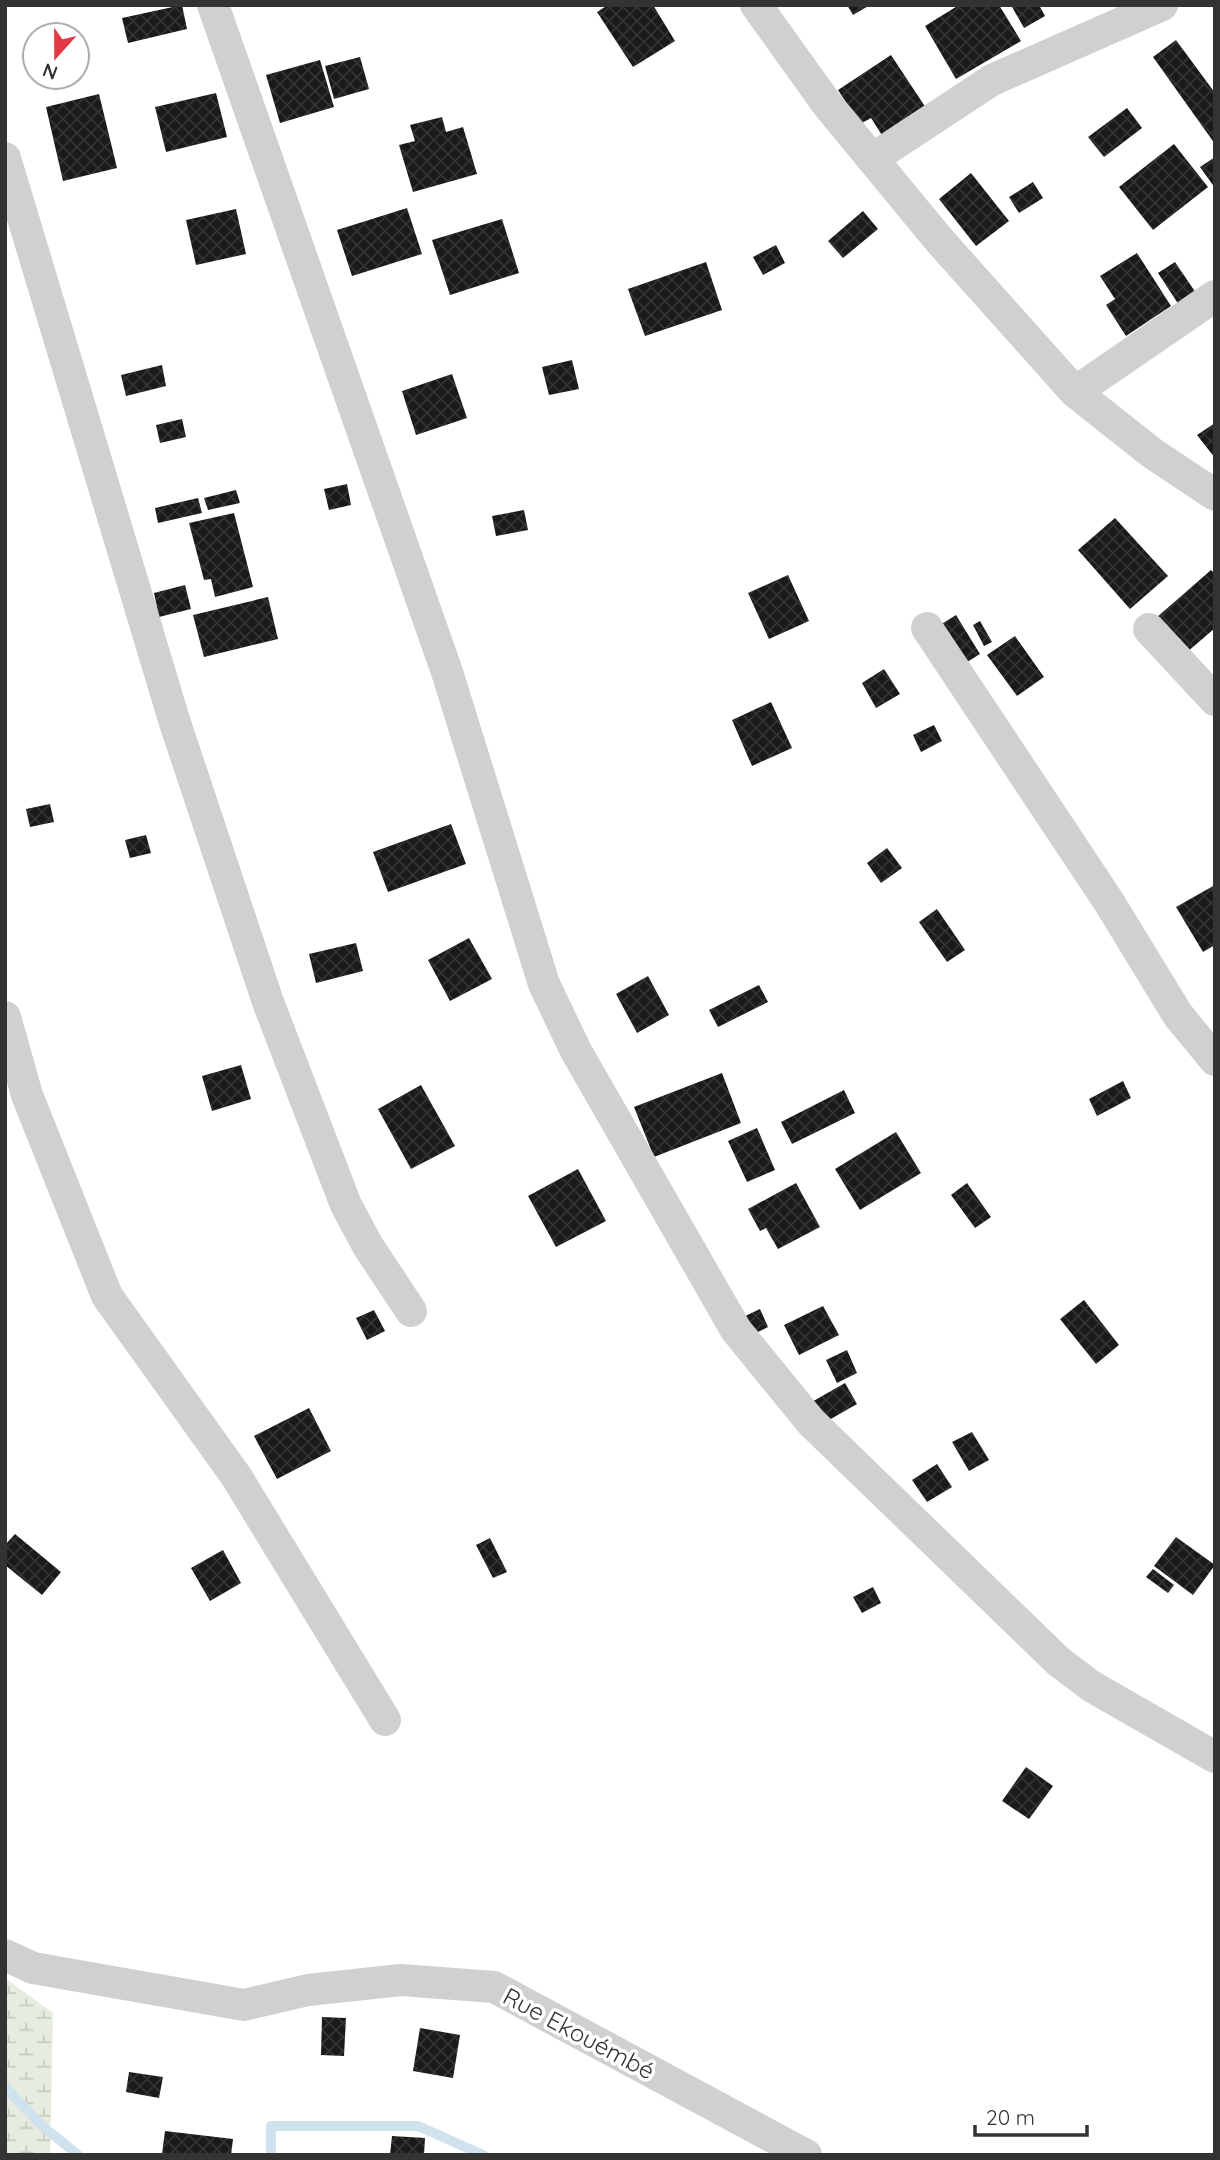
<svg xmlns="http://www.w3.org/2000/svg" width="1220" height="2160" font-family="Quicksand,sans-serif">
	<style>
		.wetland { fill: url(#wetland-marsh) }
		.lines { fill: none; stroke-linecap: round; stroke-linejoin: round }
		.stream { stroke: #cfe2ee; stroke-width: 10 }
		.building { fill: url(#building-cross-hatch) }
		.street { stroke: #d0d0d0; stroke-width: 32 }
		.labels { text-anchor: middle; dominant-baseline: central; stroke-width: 7; stroke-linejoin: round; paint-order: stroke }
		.street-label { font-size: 24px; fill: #333; stroke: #fff }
	</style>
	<defs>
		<pattern id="wetland-marsh" width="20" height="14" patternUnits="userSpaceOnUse" patternTransform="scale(1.75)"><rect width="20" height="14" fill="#e6ecdf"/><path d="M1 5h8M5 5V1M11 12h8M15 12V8" fill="none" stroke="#c6cbc0"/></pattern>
		<pattern id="building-cross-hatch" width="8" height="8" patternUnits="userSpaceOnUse" patternTransform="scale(1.75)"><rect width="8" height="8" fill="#1a1a1a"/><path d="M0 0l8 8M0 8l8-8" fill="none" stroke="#333"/></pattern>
	</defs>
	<rect width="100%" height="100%" fill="#fff"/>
	<path class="wetland" d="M5,1978l48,35 -3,142h-45z"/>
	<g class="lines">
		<path class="stream" d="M5,2087l35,37 38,31
			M271,2155v-29h147l65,29"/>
	</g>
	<path class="building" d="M182,5l5,24 -59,14 -6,-25z
		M608,5h45l22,36 -42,26 -36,-55z
		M847,5h23l-17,10z
		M959,5h40l22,36 -65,38 -31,-53z
		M1011,5h28l6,11 -21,12z
		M1176,40l39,53v51l-62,-87z
		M891,55l39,59 -43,29 -16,-25 -11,6 -22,-34z
		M360,57l9,32 -35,10 -9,-33z
		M320,60l14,47 -54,16 -14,-48z
		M216,93l11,44 -61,15 -11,-45z
		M99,94l18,74 -54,13 -17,-74z
		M1127,108l15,20 -38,29 -16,-20z
		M442,117l4,15 17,-5 14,47 -64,18 -14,-47 16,-4 -5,-16z
		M1174,144l34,43 -55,43 -34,-43z
		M1215,157v31l-15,-21z
		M971,173l38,48 -33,25 -37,-47z
		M1033,182l10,16 -24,15 -10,-16z
		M407,208l15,46 -70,22 -15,-46z
		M236,209l10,45 -50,11 -10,-45z
		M863,211l15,18 -35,29 -15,-17z
		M502,219l17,54 -69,22 -18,-55z
		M776,245l9,18 -22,12 -10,-18z
		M1137,253l34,53 -45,30 -20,-31 9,-6 -15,-23z
		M706,262l16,48 -77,26 -17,-47z
		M1175,262l21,31 -17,12 -21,-32z
		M572,360l7,29 -30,6 -7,-28z
		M162,365l4,21 -40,10 -5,-21z
		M452,374l15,44 -51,17 -14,-44z
		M182,419l4,18 -26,6 -4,-18z
		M1215,423v35l-18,-23z
		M347,484l4,21 -22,5 -5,-21z
		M236,490l4,13 -32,7 -4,-12z
		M198,498l4,15 -44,10 -3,-15z
		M524,510l4,20 -32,6 -4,-20z
		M234,513l19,74 -38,10 -4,-18 -7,1 -15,-57z
		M1115,518l53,58 -38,33 -52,-59z
		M1211,570l4,4v54l-29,25 -30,-35z
		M788,575l21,46 -40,18 -21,-46z
		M185,585l6,24 -32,8 -5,-24z
		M268,597l10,42 -74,18 -11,-42z
		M956,615l24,39 -16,10 -24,-39z
		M980,621l12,21 -8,4 -11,-21z
		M1015,636l29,41 -27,19 -30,-41z
		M884,669l16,25 -24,14 -14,-25z
		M771,702l21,46 -40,18 -20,-46z
		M934,725l8,16 -21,11 -8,-17z
		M50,804l4,18 -24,5 -4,-18z
		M451,824l15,40 -78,28 -15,-40z
		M146,835l5,18 -21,5 -5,-18z
		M887,848l15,20 -21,15 -14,-20z
		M1215,885v60l-12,7 -27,-45z
		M937,909l28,41 -18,12 -28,-40z
		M469,938l23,41 -42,22 -22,-41z
		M356,943l7,28 -47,12 -7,-29z
		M648,976l21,39 -32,18 -21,-39z
		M759,985l9,17 -50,25 -9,-17z
		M241,1065l10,34 -39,12 -10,-35z
		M722,1073l19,50 -87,34 -20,-50z
		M1123,1081l8,17 -34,18 -8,-17z
		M421,1085l34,61 -44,23 -33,-60z
		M844,1090l11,23 -63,31 -11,-22z
		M757,1128l18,42 -28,12 -19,-41z
		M896,1132l25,41 -61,37 -25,-41z
		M578,1169l28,52 -50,26 -28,-51z
		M796,1183l24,44 -42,22 -12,-21 -6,3 -12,-22z
		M967,1183l24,34 -16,11 -24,-33z
		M1084,1300l35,45 -23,19 -36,-45z
		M823,1306l16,29 -40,20 -15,-30z
		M760,1309l8,18 -20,10 -9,-18z
		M374,1310l11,21 -18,9 -11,-22z
		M847,1350l10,23 -20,10 -11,-23z
		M845,1383l12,21 -35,20 -12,-21z
		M309,1408l22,43 -54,28 -23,-43z
		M972,1432l17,28 -20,11 -17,-29z
		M937,1464l15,23 -25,15 -15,-22z
		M15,1534l46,38 -19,23 -37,-30v-20z
		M1176,1537l39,28 -22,30 -39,-29z
		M490,1538l17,34 -14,6 -17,-33z
		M223,1550l18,33 -31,18 -19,-33z
		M1153,1569l21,16 -6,8 -22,-16z
		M873,1587l8,16 -19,10 -9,-16z
		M1026,1767l27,19 -24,33 -27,-18z
		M322,2017l24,1 -2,38 -23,-1z
		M420,2028l40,7 -7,43 -40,-7z
		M129,2072l34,5 -4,21 -33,-6z
		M165,2131l68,8 -2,16 -69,-1z
		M392,2136l33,2 -1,17h-34z"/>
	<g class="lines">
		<path class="street" d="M213,5l234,667 97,312 32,67 160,279 75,92 247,239 33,25 124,71
			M756,5l71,99 113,137 135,151 77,61 63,42
			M5,158l170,565 93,279 78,203 22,41 43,65
			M872,159l120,-79 170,-75
			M1075,392l140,-96
			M927,628l182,274 69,113 37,45
			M1149,629l66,71
			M5,1017l22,78 80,201 129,180 149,244
			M5,1955l28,13 211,37 64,-15 93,-10 93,7 312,168"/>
	</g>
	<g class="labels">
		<g class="street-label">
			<text transform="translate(579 2033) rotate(28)">Rue Ekouémbé</text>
		</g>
	</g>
	<rect width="1220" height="2160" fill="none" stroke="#333333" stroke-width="14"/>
	<g transform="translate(56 56) rotate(201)"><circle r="33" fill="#ffffff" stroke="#adadad" stroke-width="2"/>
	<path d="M0-5L12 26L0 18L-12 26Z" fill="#e63946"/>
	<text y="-10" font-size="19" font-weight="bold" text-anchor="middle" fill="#333333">N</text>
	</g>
	<path d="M975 2125v10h112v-10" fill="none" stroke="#333333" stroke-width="3.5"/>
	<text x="986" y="2125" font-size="21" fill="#333333" stroke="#ffffff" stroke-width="5" paint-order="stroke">20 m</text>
</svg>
